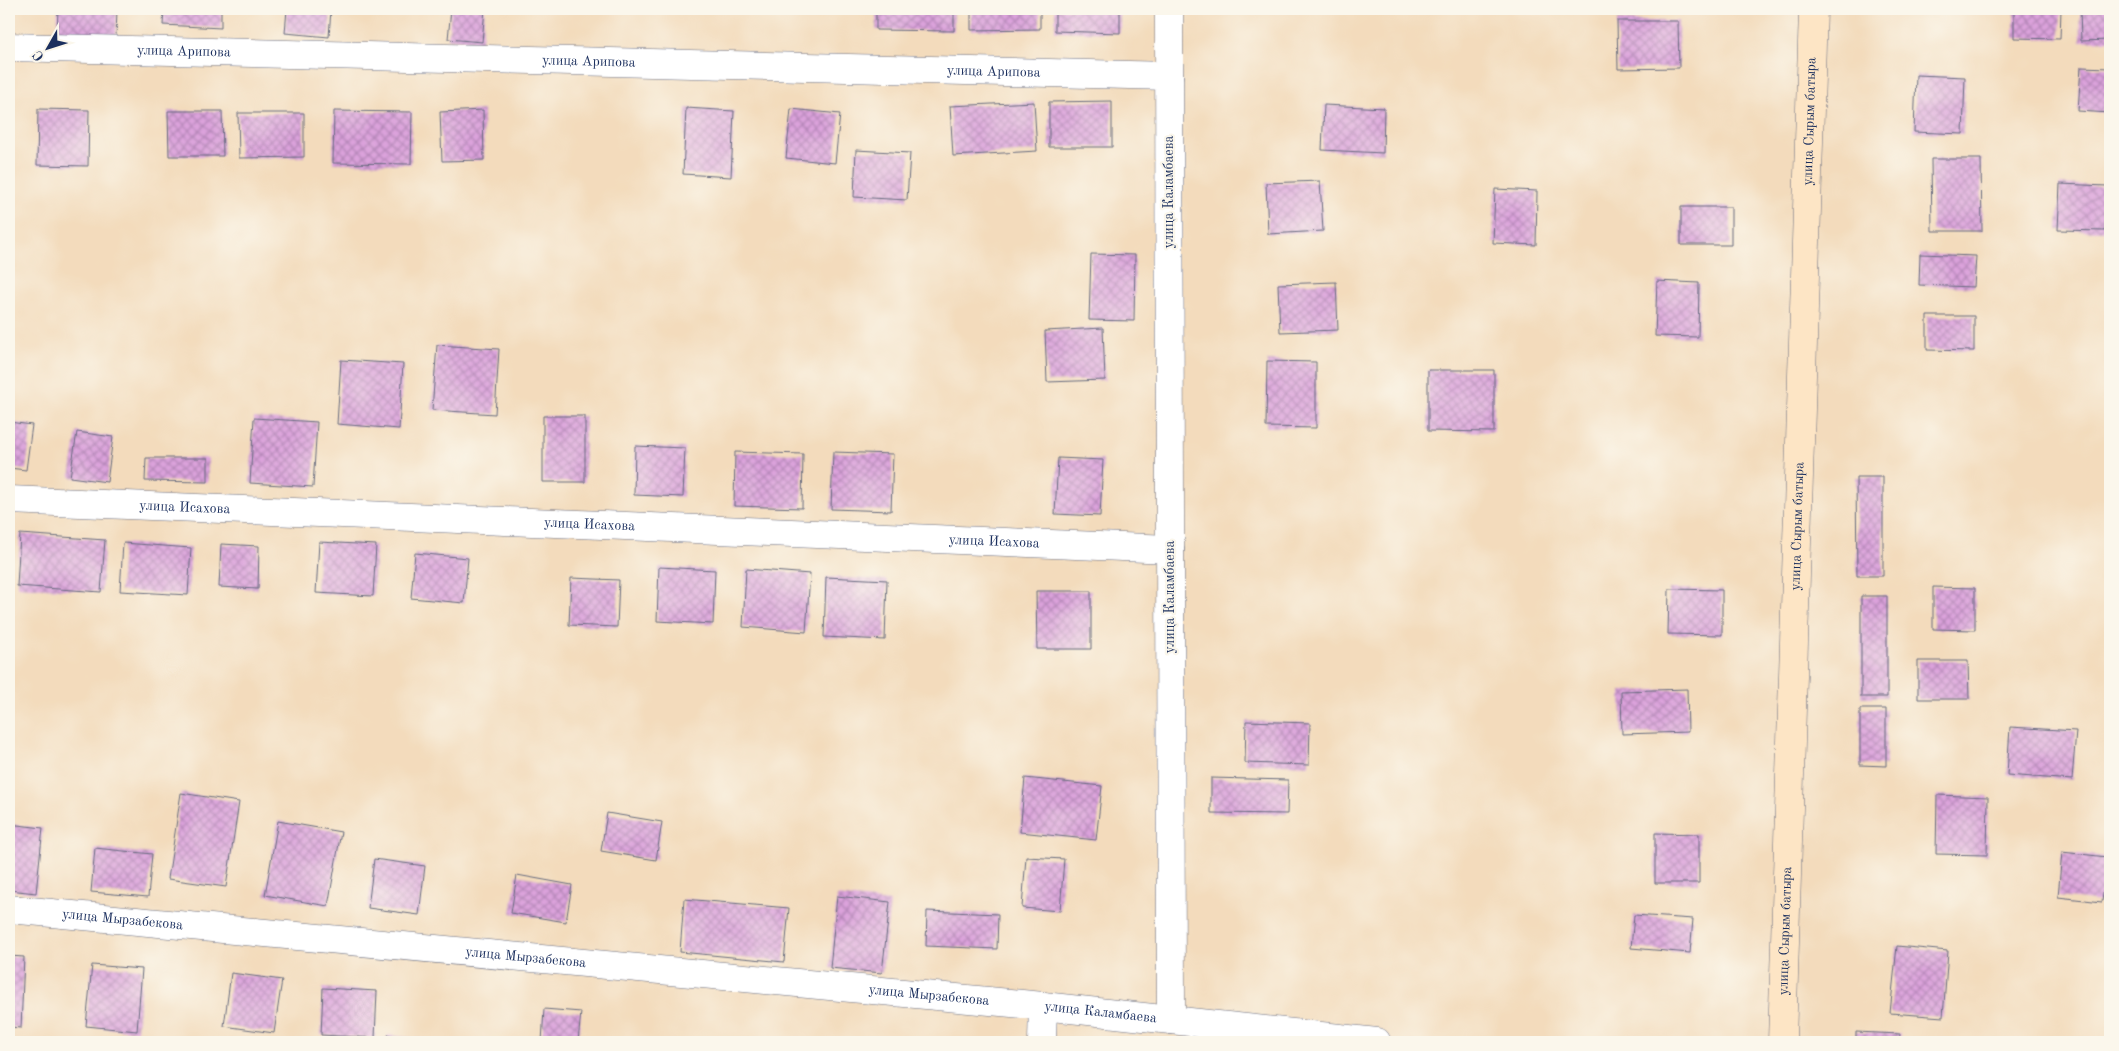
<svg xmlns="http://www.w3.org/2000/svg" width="2119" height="1051" font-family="'Old Standard TT',serif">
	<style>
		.building { fill: url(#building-cross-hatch) }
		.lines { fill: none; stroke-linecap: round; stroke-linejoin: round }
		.street-casing { stroke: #676b7f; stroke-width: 29 }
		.secondary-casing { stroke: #676b7f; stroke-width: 29 }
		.street { stroke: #fff; stroke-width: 28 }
		.secondary { stroke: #fde5c5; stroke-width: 28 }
		.labels { text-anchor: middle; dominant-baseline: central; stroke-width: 4.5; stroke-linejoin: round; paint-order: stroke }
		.street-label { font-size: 14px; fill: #1b2f5e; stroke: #fbf7ec }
	</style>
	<defs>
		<pattern id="building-cross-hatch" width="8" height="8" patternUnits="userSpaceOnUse" patternTransform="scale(1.25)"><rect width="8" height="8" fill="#dba2db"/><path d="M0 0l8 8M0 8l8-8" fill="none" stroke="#b184b5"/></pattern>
	</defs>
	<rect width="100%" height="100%" fill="#fbf7ec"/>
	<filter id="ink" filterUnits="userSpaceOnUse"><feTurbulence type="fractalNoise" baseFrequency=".02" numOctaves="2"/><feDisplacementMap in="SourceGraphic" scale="10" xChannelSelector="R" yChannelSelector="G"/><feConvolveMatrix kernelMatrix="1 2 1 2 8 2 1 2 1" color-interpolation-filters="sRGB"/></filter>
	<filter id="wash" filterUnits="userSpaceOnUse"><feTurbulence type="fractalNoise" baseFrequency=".0096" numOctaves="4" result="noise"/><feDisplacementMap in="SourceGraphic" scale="20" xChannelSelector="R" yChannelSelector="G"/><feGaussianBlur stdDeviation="1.12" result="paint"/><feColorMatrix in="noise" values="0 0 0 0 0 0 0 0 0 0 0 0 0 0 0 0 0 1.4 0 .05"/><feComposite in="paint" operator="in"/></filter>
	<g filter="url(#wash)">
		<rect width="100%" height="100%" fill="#f3dbbc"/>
		<g id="blocks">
			<path class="building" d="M58,9h59l-1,29 -59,-2z
				M164,9h57v19l-58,-3z
				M287,9h44l-2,28 -44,-4z
				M451,9h34l-3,33 -34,-3z
				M876,9h78v22l-78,-1z
				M971,9h69v20l-69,1z
				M1055,9h65v24l-65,-2z
				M2014,9h47l-1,30 -46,-1z
				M2080,9h30v31l-29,1z
				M1617,21h61l1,47 -61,1z
				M2081,67l29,1v45l-32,-2z
				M1916,75l49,2 -2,57 -49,-2z
				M1112,101v46h-63v-45z
				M1034,102l3,49 -84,5 -3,-50z
				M1324,105l60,3 -1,45 -61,-3z
				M686,108l48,3 -3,66 -48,-3z
				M38,109l51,1 -1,56 -51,-1z
				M791,109l49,5 -5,49 -49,-5z
				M483,110l1,50 -42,1 -2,-49z
				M168,111h54l1,45h-54z
				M334,111l78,1 -1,52 -78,-1z
				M238,113h66v44l-65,1z
				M856,150l54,3 -3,47 -53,-3z
				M1931,159h50l1,72h-50z
				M1320,181l3,50 -55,3 -2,-51z
				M2060,184l47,2 -2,45 -47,-1z
				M1495,189l42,2 -1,54 -43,-2z
				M1681,207h50v38h-50z
				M1091,254l44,1 -1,66 -45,-1z
				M1920,254l56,2 -2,31 -55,-2z
				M1657,281l42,2 -1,54 -43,-1z
				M1336,282l2,48 -58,2 -2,-48z
				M1927,316h47v35l-47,-1z
				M1103,328l2,52 -58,2 -2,-51z
				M437,345l62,4 -4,65 -63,-4z
				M341,360l62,4 -4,65 -62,-5z
				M1267,361l49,1v66l-50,-1z
				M1428,370h66v62l-66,-1z
				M543,416h42v66h-42z
				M254,418l63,4 -4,65 -63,-4z
				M9,422l23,3 -6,45 -17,-2z
				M77,432l36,5 -6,45 -37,-5z
				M635,446l50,2 -2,49 -49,-2z
				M735,452l68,2 -1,54 -68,-2z
				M833,452l60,2 -2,57 -60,-2z
				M146,458h62v24l-63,-1z
				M1058,458l45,2 -3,56 -45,-2z
				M1856,477h27v99h-26z
				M20,534l85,6 -4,52 -84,-6z
				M319,542l57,3 -3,51 -57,-3z
				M123,543l68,5 -3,47 -68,-4z
				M221,544l38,2 -1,43 -39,-2z
				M415,553l53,5 -4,45 -53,-5z
				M659,567l56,3 -2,54 -56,-3z
				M746,569l64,5 -4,58 -63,-5z
				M826,577l61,3 -2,60 -61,-3z
				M571,578l48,2 -2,47 -48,-2z
				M1933,587l42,1v42l-42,-1z
				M1669,589l53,1v45l-54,-1z
				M1036,591h55v58h-54z
				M1861,596h26v101h-26z
				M1918,661h50l1,38h-51z
				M1687,689l1,43 -66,2 -1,-43z
				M1860,709h26v57l-26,-1z
				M1246,721l64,2 -1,42 -64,-2z
				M2010,727l66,4 -4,49 -65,-5z
				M1025,778l77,8 -6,54 -76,-8z
				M1211,778l77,2 -1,34 -76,-1z
				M181,793l58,9 -13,85 -58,-8z
				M1937,795l51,2 -1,58 -51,-1z
				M607,813l55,9 -6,38 -55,-9z
				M278,821l63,11 -13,74 -63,-11z
				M9,824l34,4 -7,65 -27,-3z
				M1655,833l44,1v49h-44z
				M95,848l57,6 -4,43 -57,-5z
				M2062,852l45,5 -5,45 -44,-5z
				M1026,857l38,2 -4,52 -38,-3z
				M374,859l51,7 -6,49 -51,-7z
				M517,875l55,10 -6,37 -55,-9z
				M837,896l53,6 -8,71 -52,-5z
				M684,899l105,9 -5,54 -104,-10z
				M927,911l71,3 -1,35 -71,-3z
				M1634,915l59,4 -3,34 -59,-5z
				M1897,946l51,5 -5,66 -53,-4z
				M9,956l15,1 -3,71 -12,-1z
				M92,965l50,4 -5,62 -51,-5z
				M231,973l51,7 -8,53 -50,-7z
				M323,988l54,3 -2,47 -54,-3z
				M544,1009l37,3 -3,30h-36z
				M1856,1032l44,2 -1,8h-43z
				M388,1035l52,6v1h-53z"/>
		</g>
	</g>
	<g filter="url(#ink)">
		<use href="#blocks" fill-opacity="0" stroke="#676b7f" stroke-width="1"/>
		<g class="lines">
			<defs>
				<g id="street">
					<path id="s1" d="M9,47l1160,29"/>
					<path id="s2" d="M9,500l1161,49"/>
					<path id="s3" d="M9,909l1034,97"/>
					<path d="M1171,1020l206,22"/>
					<path id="s4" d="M1042,1042l1,-36 128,14 -2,-1011"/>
				</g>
				<g id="secondary">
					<path id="s5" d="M1782,1042l31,-1033"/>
				</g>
			</defs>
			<use href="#street" class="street-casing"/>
			<use href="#secondary" class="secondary-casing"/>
			<use href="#street" class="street"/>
			<use href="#secondary" class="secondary"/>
		</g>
	</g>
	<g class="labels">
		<g class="street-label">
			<text stroke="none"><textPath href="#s1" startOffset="175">улица Арипова</textPath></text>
			<text stroke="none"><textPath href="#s1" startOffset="580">улица Арипова</textPath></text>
			<text stroke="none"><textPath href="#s1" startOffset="985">улица Арипова</textPath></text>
			<text stroke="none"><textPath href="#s5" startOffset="921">улица Сырым батыра</textPath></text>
			<text transform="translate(1169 192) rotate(-90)">улица Каламбаева</text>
			<text stroke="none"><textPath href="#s2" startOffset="176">улица Исахова</textPath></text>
			<text stroke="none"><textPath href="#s2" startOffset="581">улица Исахова</textPath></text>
			<text stroke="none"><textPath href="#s5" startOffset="516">улица Сырым батыра</textPath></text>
			<text stroke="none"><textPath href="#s2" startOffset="986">улица Исахова</textPath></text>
			<text transform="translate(1170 597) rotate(-90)">улица Каламбаева</text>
			<text stroke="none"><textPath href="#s3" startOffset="114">улица Мырзабекова</textPath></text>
			<text stroke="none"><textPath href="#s5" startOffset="111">улица Сырым батыра</textPath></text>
			<text stroke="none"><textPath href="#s3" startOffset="519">улица Мырзабекова</textPath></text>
			<text stroke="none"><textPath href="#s3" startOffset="924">улица Мырзабекова</textPath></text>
			<text stroke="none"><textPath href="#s4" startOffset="94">улица Каламбаева</textPath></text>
		</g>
	</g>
	<rect width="2119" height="1051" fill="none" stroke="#fbf7ec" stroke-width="30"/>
	<g transform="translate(48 48) rotate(231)" stroke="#fbf7ec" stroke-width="4" paint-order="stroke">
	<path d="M0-4L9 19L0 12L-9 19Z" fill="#1b2f5e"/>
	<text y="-8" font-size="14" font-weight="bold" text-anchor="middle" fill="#1b2f5e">С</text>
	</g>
</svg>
